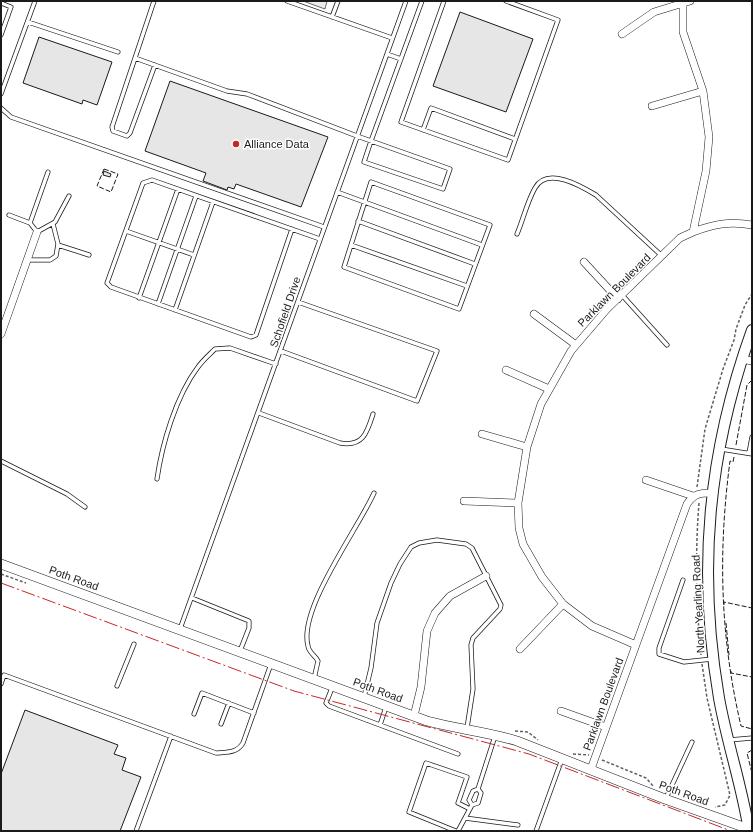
<svg xmlns="http://www.w3.org/2000/svg" width="753" height="832" font-family="Helvetica,sans-serif">
	<style>
		.built { fill: #ededed; stroke: #6a6a6a }
		.building { fill: #e6e6e6; stroke: #1a1a1a }
		.lines { fill: none; stroke-linecap: round; stroke-linejoin: round }
		.service-casing { stroke: #1a1a1a; stroke-width: 5 }
		.minor-casing { stroke: #1a1a1a; stroke-width: 8 }
		.tertiary-casing { stroke: #1a1a1a; stroke-width: 10 }
		.secondary-casing { stroke: #1a1a1a; stroke-width: 12 }
		.path { stroke: #5f5f5f; stroke-width: 1.5; stroke-dasharray: 3 2; stroke-linecap: butt }
		.service { stroke: #fff; stroke-width: 3.5 }
		.minor { stroke: #fff; stroke-width: 7 }
		.tertiary { stroke: #fff; stroke-width: 9 }
		.secondary { stroke: #fff; stroke-width: 10 }
		.fence { stroke: #1a1a1a; stroke-width: 1; stroke-dasharray: 5 2; stroke-linecap: butt }
		.power { stroke: #c62828; stroke-width: 1; stroke-dasharray: 14 3 2 3; stroke-linecap: butt }
		.poi-dot { fill: #c62828; stroke: #fff; stroke-width: 1.5 }
		.labels { text-anchor: middle; dominant-baseline: central; stroke-width: 3; stroke-linejoin: round; paint-order: stroke }
		.poi-label { font-size: 11px; fill: #1a1a1a; stroke: #fff; text-anchor: start }
		.street-label { font-size: 11px; fill: #1a1a1a; stroke: #fff }
	</style>
	<rect width="100%" height="100%" fill="#fff"/>
	<path class="built" d="M303,1h24l-2,8z"/>
	<path class="building" d="M460,12l73,27 -27,73 -73,-26z
		M39,37l73,25 -15,43 -14,-5 -1,4 -59,-21z
		M170,81l158,56 -27,70 -65,-23 -2,5 -6,-2 -1,3 -24,-9 3,-8 -61,-22z
		M104,171l7,3 -1,3 -7,-2z
		M25,710l93,35 -4,9 12,4 -4,12 19,7 -21,54h-119v-57z"/>
	<g class="lines">
		<defs>
			<path id="service" d="M154,1l-42,126 1,4 14,5 3,-3 25,-68
				M287,1l105,37
				M444,1l-43,121 107,38 50,-140 -52,-19
				M1,3l10,4 -10,28
				M332,17l6,-16
				M28,22l90,30
				M387,54l14,5
				M135,58l92,33 20,3 110,42 93,33 -7,20 -79,-27 7,-21 51,-140
				M1,94l34,-93
				M1,108l10,9 313,110
				M423,130l8,-22 84,31
				M371,182l119,43 -31,84 -115,-42z
				M337,192l145,53
				M9,215l21,8 7,9 18,-10 14,-26
				M358,221l117,43
				M30,223l18,-51
				M292,229l-36,106 -5,2 -140,-50 -4,-4 36,-100 9,-3 168,59
				M126,231l68,24
				M517,234c6,-14 10,-32 18,-46 12,-22 46,-2 61,7l66,61
				M58,245l31,10
				M351,245l116,41
				M27,260h23l6,-4 2,-12 -5,-20
				M622,295l45,50
				M139,298l39,-109
				M158,304l38,-108
				M175,310l38,-108
				M281,351l136,50 20,-50 -139,-49
				M259,413l81,30c23,4 27,-10 33,-29
				M721,449l31,5
				M749,453l3,-16
				M1,461l66,33 18,13
				M157,479c5,-35 19,-83 41,-112 5,-7 11,-12 17,-18l15,-1 46,16
				M683,580l-24,68v6l25,8 28,-3
				M192,598l57,23v7l-9,23
				M180,629l226,-628
				M314,679l4,-18c-3,-6 -9,-8 -10,-15 -10,-37 50,-117 66,-153
				M1,684l3,-9 212,78c11,-1 21,0 27,-10l28,-79
				M117,686l17,-42
				M332,688l-6,15 3,3 51,19 6,-18
				M364,697l7,-29 6,-45 14,-40 9,-19 11,-17 8,-4 18,-3 29,4 6,4 29,57 -1,4 -27,29 -2,7 2,44 -6,39
				M194,714l8,-21 52,20
				M221,724l8,-21
				M380,725l78,29
				M729,740l23,-2
				M666,798l26,-56
				M472,805l-3,-5 4,-9 5,-2 17,-53
				M465,818l53,7
				M136,831l35,-95
				M456,831l-47,-19 17,-49 41,14 -9,26 12,6
				M458,831l14,-26 6,-2 3,-10 -3,-4
				M536,831l26,-72"/>
			<path id="minor" d="M622,34l32,-22 36,-11
				M652,106l51,-15
				M693,232c21,-8 37,-11 59,-7
				M584,262l34,37
				M534,314l42,31
				M1,334l36,-102
				M741,359l11,2
				M506,370l43,19
				M482,434l45,13
				M646,480l47,16
				M464,501l54,2
				M636,645l-44,-19 -29,-22 -21,-27 -19,-33 -4,-16 -1,-25 9,-56 14,-43 30,-53 36,-42 73,-71 13,-6 13,-61 3,-34 -6,-46 -20,-59v-31
				M520,649l43,-45
				M561,711l45,16
				M414,716l7,-29 6,-56 8,-18 15,-17 36,-20
				M591,769l96,-265c7,-10 12,-11 24,-11"/>
			<path id="tertiary" d="M1,564l426,157c30,8 61,11 90,20l148,58 84,30"/>
			<path id="secondary" d="M749,831c-7,-45 -22,-88 -30,-133 -22,-128 -11,-246 33,-368"/>
		</defs>
		<use href="#service" class="service-casing"/>
		<use href="#minor" class="minor-casing"/>
		<use href="#tertiary" class="tertiary-casing"/>
		<use href="#secondary" class="secondary-casing"/>
		<path class="path" d="M697,487l8,-58 18,-60 11,-29 2,-11 9,-24 7,-11
			M699,503c-4,51 -3,101 2,152
			M1,574l25,9
			M702,664l5,34 23,97 -5,10 -10,2
			M515,731l13,1 10,8
			M573,754l16,1
			M602,760l44,18 7,8"/>
		<use href="#service" class="service"/>
		<use href="#minor" class="minor"/>
		<use href="#tertiary" class="tertiary"/>
		<use href="#secondary" class="secondary"/>
		<path class="fence" d="M104,169l14,5 -7,18 -14,-6z
			M736,445l11,-60 5,-5
			M734,457l-1,5 -3,-1c-12,91 -10,175 11,265l11,3
			M724,605v-3l28,6
			M726,623l3,32
			M731,671v2l21,4
			M752,750l-5,3 5,20"/>
		<path class="power" d="M1,583l293,108 235,63 202,77"/>
	</g>
	<circle class="poi-dot" cx="236" cy="144" r="4"/>
	<g class="labels">
		<g class="poi-label">
			<text x="244" y="144">Alliance Data</text>
		</g>
		<g class="street-label">
			<text transform="translate(614 290) rotate(-45)">Parklawn Boulevard</text>
			<text transform="translate(285 312) rotate(-71)">Schofield Drive</text>
			<text transform="translate(74 578) rotate(20)">Poth Road</text>
			<text transform="translate(698 604) rotate(-93)">North Yearling Road</text>
			<text transform="translate(378 690) rotate(20)">Poth Road</text>
			<text transform="translate(603 704) rotate(-70)">Parklawn Boulevard</text>
			<text transform="translate(684 793) rotate(20)">Poth Road</text>
		</g>
	</g>
	<rect width="753" height="832" fill="none" stroke="#1a1a1a" stroke-width="4"/>
</svg>
